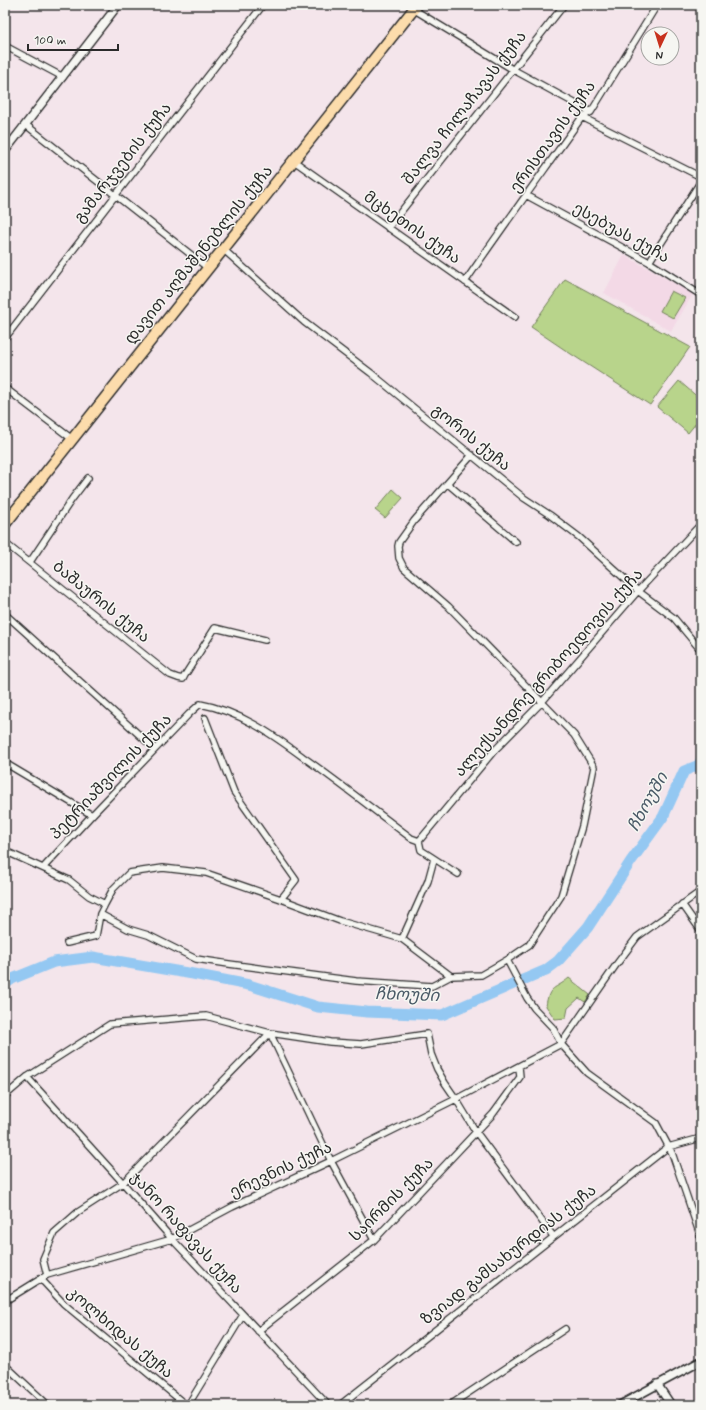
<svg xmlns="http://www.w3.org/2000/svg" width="706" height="1410" font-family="Mynerve,'Noto Sans Georgian',sans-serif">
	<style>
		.built { fill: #f3d9e6 }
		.green { fill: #b8d48b; stroke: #72805b }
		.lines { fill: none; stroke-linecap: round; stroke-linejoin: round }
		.river { stroke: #94c8f2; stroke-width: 11 }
		.street-casing { stroke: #2b2b2b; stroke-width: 8 }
		.secondary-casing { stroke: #2b2b2b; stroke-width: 10 }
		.highway-casing { stroke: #2b2b2b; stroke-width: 13 }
		.street { stroke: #f6f6f2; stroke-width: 5.5 }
		.secondary { stroke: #f6f6f2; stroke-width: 7 }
		.highway { stroke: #fcdcac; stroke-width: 10 }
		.labels { text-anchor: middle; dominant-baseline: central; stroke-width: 3; stroke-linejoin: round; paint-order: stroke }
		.street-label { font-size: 16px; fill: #2b2b2b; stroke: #f6f6f2 }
		.water-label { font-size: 17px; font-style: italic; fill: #4a5a67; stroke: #f6f6f2 }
	</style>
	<rect width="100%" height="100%" fill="#f4e5eb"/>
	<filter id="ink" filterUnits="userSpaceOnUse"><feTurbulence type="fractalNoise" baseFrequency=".025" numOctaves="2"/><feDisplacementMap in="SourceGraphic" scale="8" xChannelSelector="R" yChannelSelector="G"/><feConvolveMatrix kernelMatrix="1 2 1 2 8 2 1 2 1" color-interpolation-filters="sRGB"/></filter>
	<g filter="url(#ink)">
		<path class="built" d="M624,255l69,39 -22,37 -67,-38z"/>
		<path class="green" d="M565,279l125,68 -40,58 -79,-51 -40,-27z
			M671,291l14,7 -12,20 -13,-7z
			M679,381l22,19v17l-13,16 -31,-26z
			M393,489l10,9 -18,20 -10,-8z
			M569,978l21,17 -5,7 -6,-4 -11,10 -2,10 -11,1 -9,-13c3,-21 9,-16 23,-28z"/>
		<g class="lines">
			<path class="river" d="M5,984l7,-5 42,-17 39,-5 100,17 56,11 69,22 49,5 75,3 104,-45 12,-9 30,-34 43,-66 32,-44 21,-46 15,-6 2,-4"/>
			<defs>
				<path id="street" d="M413,9l99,60 79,43
					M5,46l58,31
					M582,117l119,60
					M26,125l182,143
					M294,161l221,156
					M526,195l123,67 52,33
					M388,228l176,-223
					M223,249l81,73 67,51 153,125 26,17 29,22 59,54 36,27 25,30
					M649,262l52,-81
					M465,282c38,-56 78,-110 117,-165l9,-5 66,-107
					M5,338l258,-333
					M5,388l67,51
					M448,484l68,58
					M5,543l165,132 8,3 5,1 2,-4 30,-47 50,12
					M30,562l42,-63 16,-21
					M5,614l150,135
					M205,718l29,74 62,88 -15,19
					M5,763l87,52
					M419,841l74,-89 49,-50 96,-111 63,-67
					M5,851l64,29 20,16 16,8 8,-15 16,-16 34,-5 43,5 75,26 59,22 62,18 49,37
					M43,868l49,-53 97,-101 11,-10c39,7 72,30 103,53 37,26 72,54 108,81l8,3 2,9 37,24
					M105,904l-5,10 28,15 20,6 48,24 33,5 127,17 76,5 19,-10 30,-1 26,-15 22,-15 32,-49 21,-70 12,-59 -20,-32 -126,-129 -44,-38 -5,-10 -1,-12 1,-4 15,-21 58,-66
					M682,904l19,27
					M402,939l26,-58 6,-22
					M67,943l29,-7 4,-22
					M507,960l20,38 7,10 19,20 8,16 26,29 69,50 16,30 29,85
					M27,1077l96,106 49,56 156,166
					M5,1096l22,-19 83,-53 96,-8 64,17 60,9 31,2 66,-10 4,20 6,15 8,14 11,16 20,33 77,104
					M47,1275l-4,-16 11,-26 24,-21 45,-29 147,-150 61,128 43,79
					M40,1278l24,26 122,101
					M5,1301l42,-26 125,-36 60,-32 99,-46 125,-62 105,-55 55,-79 21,-28 64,-46
					M258,1331l116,-91 119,-126 27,-37 -1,-10
					M5,1365l43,40
					M188,1405l55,-90
					M340,1405l328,-258 33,-9
					M450,1405l115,-76"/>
				<path id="secondary" d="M5,151l113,-146
					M657,1384l14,21
					M620,1405l81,-44"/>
				<path id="highway" d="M5,524l412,-519"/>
			</defs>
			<use href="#street" class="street-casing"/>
			<use href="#secondary" class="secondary-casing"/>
			<use href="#highway" class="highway-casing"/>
			<use href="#street" class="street"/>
			<use href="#secondary" class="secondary"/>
			<use href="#highway" class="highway"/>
		</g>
	</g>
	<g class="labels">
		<g class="street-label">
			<text transform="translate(465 108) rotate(-52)">შალვა ჩილაჩავას ქუჩა</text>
			<text transform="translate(553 137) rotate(-54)">ერისთავის ქუჩა</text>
			<text transform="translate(123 163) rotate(-52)">გამარჯვების ქუჩა</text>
			<text transform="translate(412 228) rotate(35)">მცხეთის ქუჩა</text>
			<text transform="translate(621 233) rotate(29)">ესებუას ქუჩა</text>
			<text transform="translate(199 255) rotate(-51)">დავით აღმაშენებლის ქუჩა</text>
			<text transform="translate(471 438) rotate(39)">გორის ქუჩა</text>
			<text transform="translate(101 602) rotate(39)">ბაშაურის ქუჩა</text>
			<text transform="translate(549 673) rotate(-48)">ალექსანდრე გრიბოედოვის ქუჩა</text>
			<text transform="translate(111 777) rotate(-46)">პეტრიაშვილის ქუჩა</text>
			<text transform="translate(281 1170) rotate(-25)">ერევნის ქუჩა</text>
			<text transform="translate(392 1200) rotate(-45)">საირმის ქუჩა</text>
			<text transform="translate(186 1233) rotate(48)">ჯანო რაფავას ქუჩა</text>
			<text transform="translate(509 1255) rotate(-38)">ზვიად გამსახურდიას ქუჩა</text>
			<text transform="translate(120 1333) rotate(40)">კოლხიდას ქუჩა</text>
		</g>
		<g class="water-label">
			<text transform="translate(648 802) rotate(-61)">ჩხოუში</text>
			<text transform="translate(407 995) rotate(2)">ჩხოუში</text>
		</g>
	</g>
	<rect width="706" height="1410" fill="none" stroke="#f6f6f2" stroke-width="20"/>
	<rect x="10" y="10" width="686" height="1390" fill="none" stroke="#2b2b2b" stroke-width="1.5" filter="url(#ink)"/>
	<g transform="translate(660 46) rotate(184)"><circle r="19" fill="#f6f6f2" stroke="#a5a5a2"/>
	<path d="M0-3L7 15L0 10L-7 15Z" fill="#c8321e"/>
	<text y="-6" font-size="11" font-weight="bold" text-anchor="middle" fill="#2b2b2b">N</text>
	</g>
	<path d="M28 44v6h90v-6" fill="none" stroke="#2b2b2b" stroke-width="2"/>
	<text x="34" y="44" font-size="12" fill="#2b2b2b" stroke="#f6f6f2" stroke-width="3" paint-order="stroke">100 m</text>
</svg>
